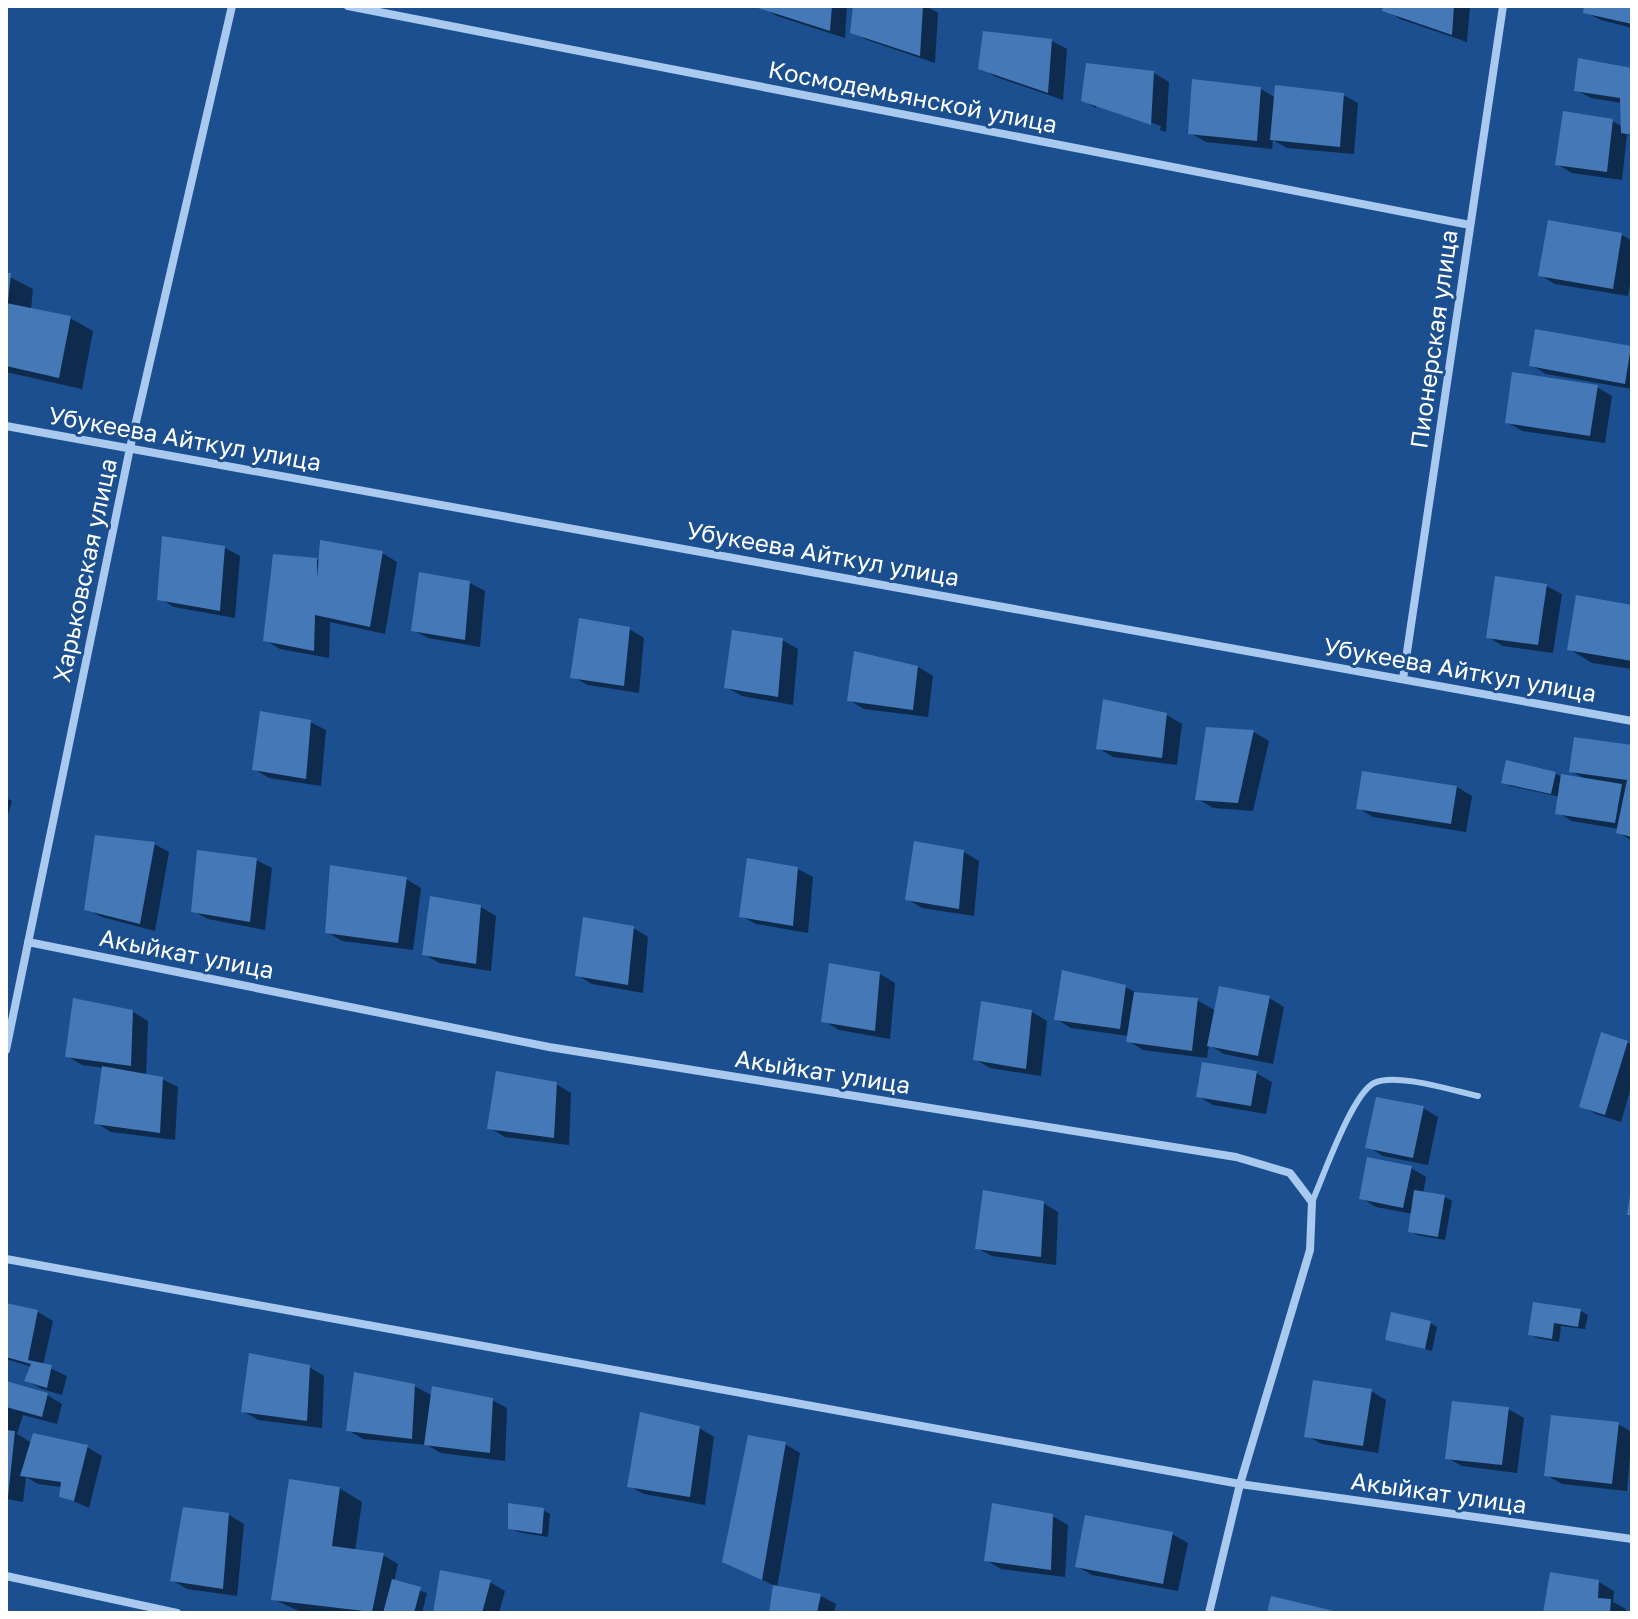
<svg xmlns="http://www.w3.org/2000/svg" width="1638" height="1619" font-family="'Golos Text',sans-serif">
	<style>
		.shadow { fill: #0007 }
		.building { fill: #4478b7 }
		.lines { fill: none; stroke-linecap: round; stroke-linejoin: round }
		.lane { stroke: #a9c9ee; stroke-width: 6 }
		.street { stroke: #a9c9ee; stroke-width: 8 }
		.labels { text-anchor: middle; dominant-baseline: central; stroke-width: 6; stroke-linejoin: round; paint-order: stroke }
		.street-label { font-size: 24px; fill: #fff; stroke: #1b4f8f }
	</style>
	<rect width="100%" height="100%" fill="#1b4f8f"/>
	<path class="shadow" d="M847,6l-2,32 -68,-22 -15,-9z
		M855,6h71l12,7 -3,50 -68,-23 -15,-8z
		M1385,6h85l-3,36 -67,-23 -15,-9z
		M1586,6h46v22l-31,-8 -16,-8z
		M1052,41l15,8 -4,51 -67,-23 -15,-9z
		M1632,69v68l-5,-3 -5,46 -50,-7 -15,-9 55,-43 11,6 -1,-24 -31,-5 -15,-8z
		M1154,73l15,9 -3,50 -6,-2 1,-4 -65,-22v4l-13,-8z
		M1261,89l15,9 67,-3 15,8 -4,51 -67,-6 -14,-8 -1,9 -66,-7 -16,-9z
		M1549,223l73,12 10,6v31l-4,24 -73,-12 -15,-9z
		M6,275l27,14 -2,21 39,8 23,13 -11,58 -76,-17z
		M1537,331l95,18v40l-86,-15 -15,-9z
		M1595,386l17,10 -7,47 -83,-12 -15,-9z
		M225,548l15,8 -5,62 -61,-11 -15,-9z
		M382,553l15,9 -12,72 -55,-12 -1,36 -49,-9 -15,-9 10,-84 45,4z
		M470,583l15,8 -5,56 -52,-9 -15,-8z
		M1546,586l16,8 -9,59 -50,-7 -15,-9z
		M1632,607v62l-40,-6 -23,-14z
		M629,629l15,9 -5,55 -51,-8 -15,-8z
		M782,640l16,9 -5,56 -51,-9 -16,-9z
		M918,667l15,9 -5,41 -64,-8 -15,-9z
		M1167,715l15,9 -5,41 -64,-8 -15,-9z
		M310,722l16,8 -5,56 -52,-8 -15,-9z
		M1208,729l46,3 15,9 -16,70 -40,-3 -15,-9z
		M1632,747v94l-14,-9 1,-3 -47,-8 -15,-9 3,-15 -50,-11 -7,-4 52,-9 8,5 25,3 -17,-10z
		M1457,787l15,9 -6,36 -93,-15 -15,-9z
		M6,798l6,3 -6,20z
		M154,844l15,8 -14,79 -53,-14 -16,-8z
		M964,852l15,9 -5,55 -52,-8 -15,-9z
		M256,860l16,8 -7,62 -57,-11 -15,-8z
		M798,869l15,8 -5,56 -52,-9 -15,-8z
		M406,879l15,9 -8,62 -71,-9 -15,-9z
		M481,907l15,9 -5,55 -52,-8 -15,-9z
		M633,928l15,9 -5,56 -51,-9 -15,-9z
		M880,974l15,9 -5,56 -51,-9 -15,-9z
		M1125,987l14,7 58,6 19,11 53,-13 15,9 -11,57 -49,-10 -15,-9 -2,13 -64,-8 -15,-9 1,-5 -58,-8 -15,-9z
		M133,1012l15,9 -2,55 16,3 16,8 -3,53 -64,-8 -15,-9 8,-55 -22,-3 -15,-9z
		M1032,1012l15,9 -6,55 -51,-8 -15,-9z
		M1627,1042l5,3v39l-11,38 -25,-8 -15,-8z
		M1256,1073l16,9 -6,32 -53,-9 -15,-9z
		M556,1084l15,9 -2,52 -64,-8 -15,-9z
		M1423,1108l15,9 -10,48 -45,-9 -15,-9z
		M1411,1168l15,9 -3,17 22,3 7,4 -7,39 -28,-5 -7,-4 3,-17 -37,-7 -15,-9z
		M1043,1203l15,9 -2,53 -64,-9 -15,-8z
		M1534,1304l47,7 7,4 -3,14 -24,-3 -2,16 -22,-4 -7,-4z
		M6,1306l32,6 15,9 -10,44 24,11 -5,19 -20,-6 -15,-8 5,-14 -26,-8z
		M1430,1323l7,4 -5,24 -45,-12z
		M309,1367l15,9 -2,52 -64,-8 -15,-9z
		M6,1383l41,12 15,9 -5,20 -34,-9 -6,19 15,9 55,4 15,9 -13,52 -27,-12v-9l-24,-3 -12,-7 -3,25 -17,-3v-67l4,-1 -4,-1z
		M414,1386l19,10 59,4 15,8 -2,53 -64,-8 -14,-8 -64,-6 -15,-9z
		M1371,1391l15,9 -8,53 -56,-9 -15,-8z
		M1508,1409l16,9 -7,55 -55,-7 -15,-8z
		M1618,1424l14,8 -5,59 -65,-7 -16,-9z
		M699,1428l15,9 -9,68 -61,-11 -15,-8z
		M785,1444l15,9 -23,135 44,8 15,8 -2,9h-63l4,-27 -51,-25z
		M339,1488l23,14 -7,49 28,4 15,9 -4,18 33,11 -5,20h-119l-30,-14z
		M543,1510l7,4 -2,23 -30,-5 -8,-4z
		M229,1515l15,9 -7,72 -50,-7 -15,-9z
		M1052,1516l16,9 -3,52 -64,-8 -15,-9z
		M1172,1534l16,9 -10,48 -86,-16 -15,-9z
		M490,1582l15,9 -6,22h-64z
		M1599,1582l15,9 -1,11 13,7 -1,4h-80z"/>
	<path class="building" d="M755,6h77l-2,25 -75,-24z
		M853,6h70l-3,50 -70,-23z
		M1383,6h71l-2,29 -70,-24z
		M1584,6h48v18l-49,-11z
		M983,31l69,8 -4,54 -70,-24z
		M1578,58l54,10v67l-11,-2 -1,-35 -46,-7z
		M1086,63l68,8 -3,54 -70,-24z
		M1192,79l69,8 -4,54 -69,-7z
		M1275,85l69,8 -4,54 -70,-7z
		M1563,111l50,8 -6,53 -52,-7z
		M1548,220l74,13 -9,56 -75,-13z
		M6,273h5l-3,29h-2z
		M6,303l65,13 -12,62 -53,-12z
		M1535,329l96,17 -6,38 -96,-18z
		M1512,372l86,13 -8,51 -85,-13z
		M162,536l63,10 -5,65 -63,-11z
		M320,540l63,11 -13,76 -55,-12 -1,36 -51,-10 10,-87 44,4v21z
		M419,572l51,9 -5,59 -54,-9z
		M1495,576l52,8 -9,61 -52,-7z
		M1576,595l56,10v56l-65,-11z
		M579,618l51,9 -6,59 -54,-8z
		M732,630l51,8 -5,59 -54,-9z
		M854,651l64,15 -5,44 -66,-9z
		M1103,699l64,14 -5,45 -66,-9z
		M260,711l51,9 -5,59 -54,-9z
		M1206,727l48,3 -16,73 -43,-3z
		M1574,737l58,8v92l-16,-4 11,-53 -58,-8z
		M1506,760l50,12 -5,22 -50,-11z
		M1362,771l95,15 -6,38 -95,-15z
		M1561,774l61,10 -7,39 -60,-9z
		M95,835l60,7 -15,82 -56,-14z
		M914,841l50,9 -5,59 -54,-9z
		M197,850l60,8 -7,64 -59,-10z
		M747,858l51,9 -5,59 -54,-9z
		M330,865l77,12 -9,66 -73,-10z
		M430,896l51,9 -5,59 -54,-9z
		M583,917l51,9 -6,59 -53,-9z
		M829,963l51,9 -5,59 -54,-9z
		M1062,970l64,15 -6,44 -66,-9z
		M1219,986l51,10 -12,60 -51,-10z
		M1134,992l64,6 -6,53 -66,-9z
		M73,998l60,12 -2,56 -66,-9z
		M981,1001l51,9 -6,59 -53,-9z
		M1601,1032l27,9 -23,74 -26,-8z
		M1202,1062l55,9 -6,35 -55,-9z
		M102,1066l61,11 -3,56 -66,-9z
		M496,1071l61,11 -3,56 -67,-9z
		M1376,1097l48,9 -11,52 -48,-10z
		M1367,1157l45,9 -9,42 -44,-9z
		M983,1190l61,11 -3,56 -66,-8z
		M1414,1190l31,5 -7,42 -30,-5z
		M1630,1195h2v20h-5z
		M1533,1302l48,7 -3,18 -24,-4 -2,16 -24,-4z
		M6,1303l32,7 -10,50 24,5 -5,23 -23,-7 7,-17 -25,-7z
		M1391,1312l40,9 -6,28 -40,-9z
		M249,1353l61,12 -3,56 -66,-9z
		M354,1372l61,12 -3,55 -66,-8z
		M1313,1380l59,9 -9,57 -59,-9z
		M6,1381l42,12 -6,24 -36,-10z
		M432,1386l61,12 -3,55 -66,-8z
		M1452,1401l57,6 -7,58 -57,-6z
		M640,1412l60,14 -10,71 -63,-10z
		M1551,1415l68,7 -7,62 -68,-8z
		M6,1430l9,1 -7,66h-2z
		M33,1433l55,12 -14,56 -15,-4 2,-15 -41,-6z
		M748,1435l38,7 -24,138 -40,-18z
		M289,1479l51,8 -8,59 52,7 -12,59 -101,-12z
		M508,1503l36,5 -2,26 -34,-5z
		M992,1503l61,11 -2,56 -67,-9z
		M183,1507l46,6 -6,76 -53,-8z
		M1085,1515l88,17 -10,52 -88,-17z
		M440,1570l51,10 -9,33h-49z
		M1550,1572l49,8 -1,18 13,1 -1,14h-67z
		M392,1579l29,8 -7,26h-31z
		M773,1585l48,9 -4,19h-48z
		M1271,1596l67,16 -1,1h-70z"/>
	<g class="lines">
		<path class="lane" d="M1312,1202c11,-25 40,-108 62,-119 21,-11 80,8 104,13"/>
		<path class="street" d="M348,6l1122,219
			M6,426l1626,295
			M1403,679l100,-673
			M28,942l521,105 687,110 54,16 22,29 -2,48 -70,234 -31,129
			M6,1050l124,-602 102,-442
			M6,1259l1234,225 392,55
			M6,1576l171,37"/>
	</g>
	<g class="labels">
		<g class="street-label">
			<text transform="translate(913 96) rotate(11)">Космодемьянской улица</text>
			<text transform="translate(1433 339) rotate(-82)">Пионерская улица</text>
			<text transform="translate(185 438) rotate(10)">Убукеева Айткул улица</text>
			<text transform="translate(823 553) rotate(10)">Убукеева Айткул улица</text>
			<text transform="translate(84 570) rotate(-78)">Харьковская улица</text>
			<text transform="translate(1460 669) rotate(10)">Убукеева Айткул улица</text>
			<text transform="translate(187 953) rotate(11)">Акыйкат улица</text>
			<text transform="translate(823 1071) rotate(9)">Акыйкат улица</text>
			<text transform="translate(1439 1492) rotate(8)">Акыйкат улица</text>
		</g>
	</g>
	<rect width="1638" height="1619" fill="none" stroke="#ffffff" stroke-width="16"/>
</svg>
